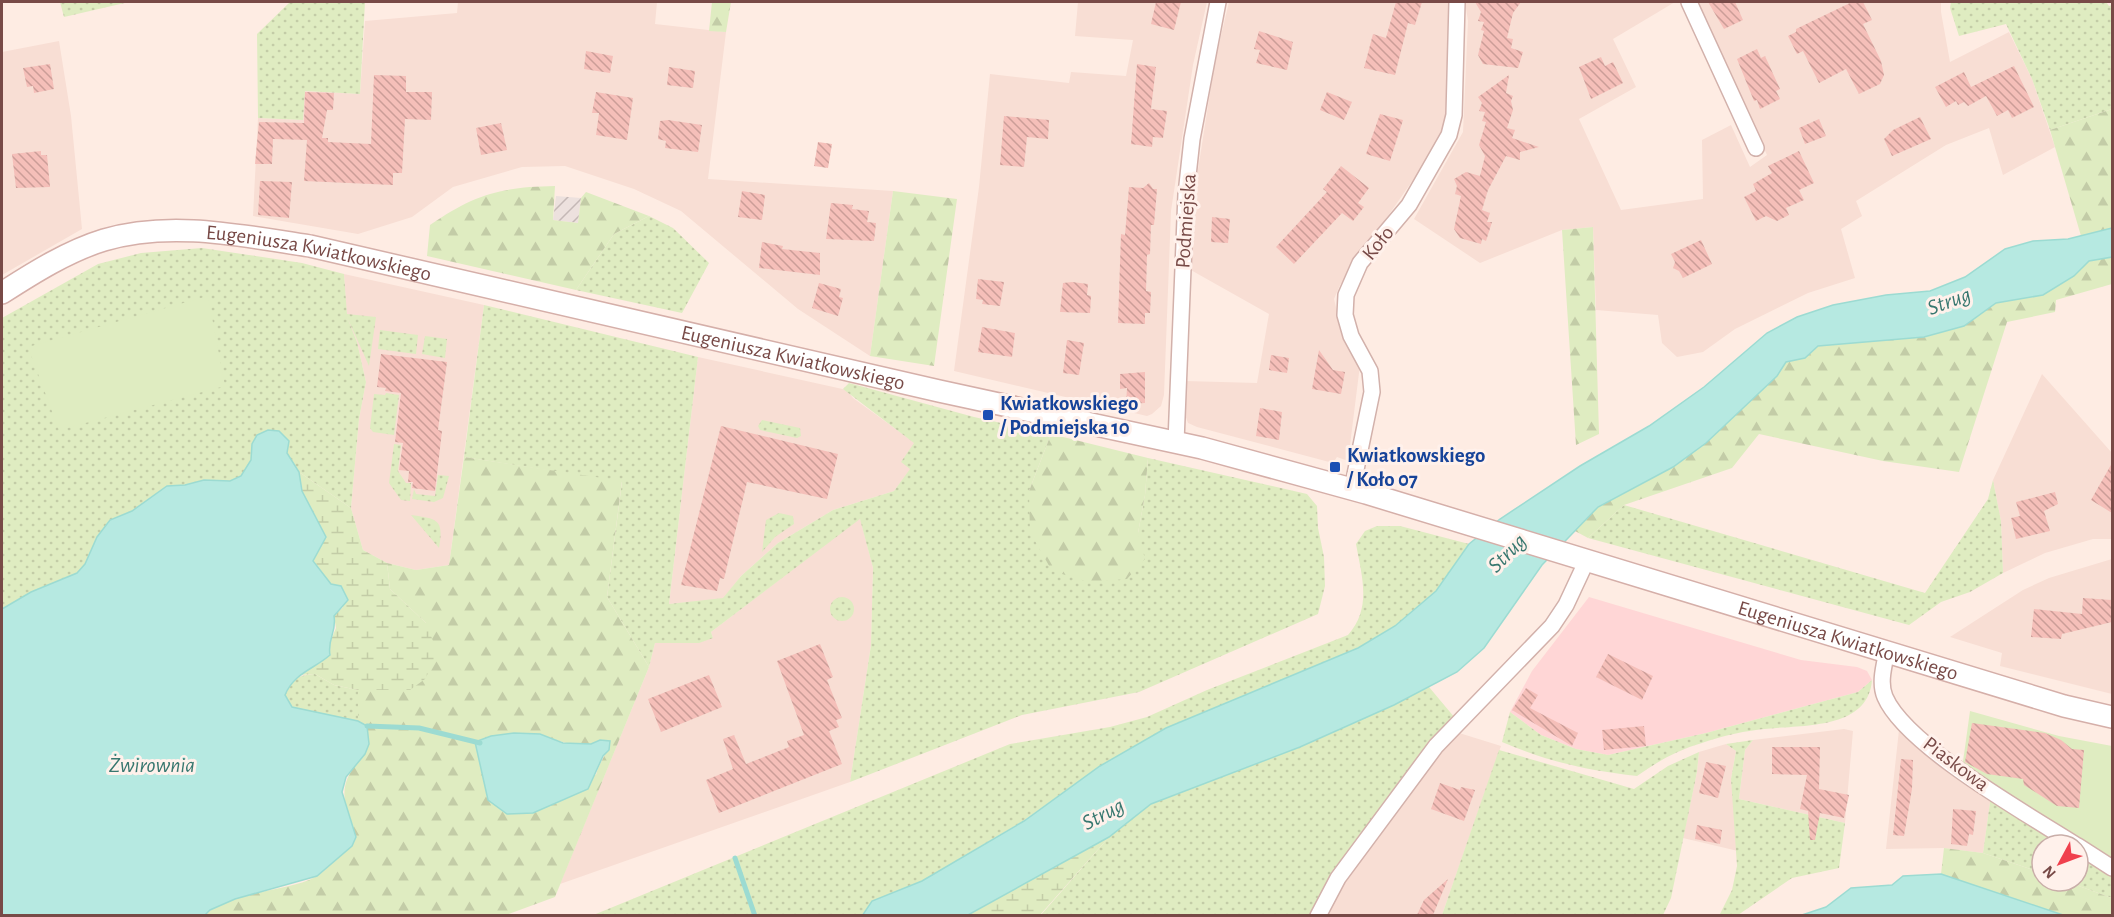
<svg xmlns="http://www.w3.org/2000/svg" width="2114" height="917" font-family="'Alegreya Sans',sans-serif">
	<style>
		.residential { fill: #f8ded4 }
		.commercial { fill: #ffd6d6 }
		.industrial { fill: url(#industrial-furrows) }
		.green { fill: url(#green-dots) }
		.forest { fill: url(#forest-firs); fill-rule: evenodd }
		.wetland { fill: url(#wetland-marsh) }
		.pitch { fill: #dfecc1 }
		.water { fill: #b6e9e1; stroke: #9cdbd2; stroke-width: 1.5 }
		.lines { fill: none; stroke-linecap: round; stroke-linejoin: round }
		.stream { stroke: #9cdbd2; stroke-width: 5 }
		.building { fill: url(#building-back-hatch) }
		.street-casing { stroke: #d2b1ab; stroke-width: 18 }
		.secondary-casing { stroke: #d5afa9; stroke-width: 24 }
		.street { stroke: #fff; stroke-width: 15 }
		.secondary { stroke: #fff; stroke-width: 21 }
		.transit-dot { fill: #1a4fb4; stroke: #fff1eb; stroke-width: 2 }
		.labels { text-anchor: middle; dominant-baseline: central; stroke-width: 6; stroke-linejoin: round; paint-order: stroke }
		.street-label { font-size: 21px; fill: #784a47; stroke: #fff1eb }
		.transit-label { font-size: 21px; font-weight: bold; fill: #164399; stroke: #fff1eb; text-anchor: start }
		.water-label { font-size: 22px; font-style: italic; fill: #37776f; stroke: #fff1eb }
	</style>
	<defs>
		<pattern id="industrial-furrows" width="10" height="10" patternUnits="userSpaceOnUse" patternTransform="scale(1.5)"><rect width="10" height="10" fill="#ede1de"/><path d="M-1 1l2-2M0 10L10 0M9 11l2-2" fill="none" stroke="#c5b8b6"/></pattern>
		<pattern id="green-dots" width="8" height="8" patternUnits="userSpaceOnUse" patternTransform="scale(1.5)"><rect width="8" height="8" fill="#dfecc1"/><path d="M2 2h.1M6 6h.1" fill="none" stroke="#c3cca7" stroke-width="1.8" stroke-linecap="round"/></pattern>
		<pattern id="forest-firs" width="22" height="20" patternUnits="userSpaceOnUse" patternTransform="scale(1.5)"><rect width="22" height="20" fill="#dfecc1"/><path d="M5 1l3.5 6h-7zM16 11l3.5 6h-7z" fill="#c3cca7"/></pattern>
		<pattern id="wetland-marsh" width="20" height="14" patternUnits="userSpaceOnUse" patternTransform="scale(1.5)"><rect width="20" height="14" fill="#dfecc1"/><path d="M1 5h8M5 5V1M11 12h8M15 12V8" fill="none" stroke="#c3cca7"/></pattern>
		<pattern id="building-back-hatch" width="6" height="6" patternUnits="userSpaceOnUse" patternTransform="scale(1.5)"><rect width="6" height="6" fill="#f5bfb9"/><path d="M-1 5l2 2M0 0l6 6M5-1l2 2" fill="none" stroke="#cb9d98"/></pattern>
	</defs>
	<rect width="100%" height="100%" fill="#feece3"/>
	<path class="residential" d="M458,2h199l-2,22 71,8 -18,147 185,12 -23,165 -72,-47 -117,-98 -47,-22 -69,-23 -43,1 -69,20 -41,30 -54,17 -105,-18 5,-98 45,2 1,-29 56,3 5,-73 92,-8z
		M1078,2h129l-14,63 -22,146 -7,184 -3,11 -9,8 -5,2 -193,-45 25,-184 11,-113 79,9 2,-11 55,4 7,-36 -58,-4z
		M1229,2h220v120l-18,32 -91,131 -6,14 8,33 18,33 -12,96 -11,-4 -4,6 -136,-36 -9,-4 -5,-14 2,-28 72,2 12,-69 -80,-45 6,-80 20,-128z
		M1465,2h210l-62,37 23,48 -57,32 42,91 82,-11 -1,-59 29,-15 19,42 17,-12 -70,-153h244v10l9,50 59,-30 23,47 23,68 -52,28 -14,-47 -43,17 -90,56 6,15 -21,13 14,49 -47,15 -73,36 -32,23 -26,5 -15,-14 -4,-28 -62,-5 -3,-83 -31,3 -82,33 -66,-44 49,-87 5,-111z
		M59,41l12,75 11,113 -80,46v-223z
		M344,274l140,31 -35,260 -33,5 -29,-7 -24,-13 -12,-42 8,-89 7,-37 -9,-40 -10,-23z
		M698,357l149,33 6,8 62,45 -4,26 -17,22 -61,19 -55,33 -37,33 -18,23 -54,5z
		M2042,374l70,79v86h-19l-48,14 -42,20 -2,-52 -8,-41z
		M860,518l13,50 -2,77 -21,137 -290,102 89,-217 6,-24 58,-5 -2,-6z
		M2112,559v135l-112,-28 2,-13 -52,-16 73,-47 26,-12z
		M1844,729l9,2 -8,92 -106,-24 6,-49 8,-10z
		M1899,730l92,65 -8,58 -39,-5 -58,1z
		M1456,732l45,14 -59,169 -114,1 19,-41z
		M1726,744l10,7 -5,28 7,72 -55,-13 14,-66 2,-20z"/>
	<path class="commercial" d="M1589,597l212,63 56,7 10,4 5,9 -14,12 -152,41 -98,22 -32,-6 -35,-14 -31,-23 22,-41z"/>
	<path class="industrial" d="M556,196l25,2 -3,25 -25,-3z"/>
	<path class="green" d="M60,2h69l-65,15z
		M290,2h75l-5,92 -55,-3 -2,29 -45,-2 -1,-84z
		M1951,2h155l3,4 3,-1v104l-62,21 -18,-51 -26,-55 -47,12 -9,-28z
		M649,216l24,12 36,35 -27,50 -106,-23 38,-56z
		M202,248l100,15 42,11 3,40 29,3 -7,49 -22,-49 10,25 9,40 -7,37 -8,89 -52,-36 -12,-19 -35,-9 -1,16 -9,16 -12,5 -26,-1 -19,5 -18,1 -35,25 -22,9 -13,17 -12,27 -8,9 -46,19 -29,17v-291l96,-54 43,-11z
		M484,305l214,52 -29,247 54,-6 18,-22 37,-33 55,-33 61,-19 16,-22 -9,-7 13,-19 -71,-54 6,-6 125,34 77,17 -22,57 109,42 7,-38 3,-37 159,36 10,12 1,22 6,29 1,29 -7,28 -179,78 -117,23 -172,67 21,-137 2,-77 -13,-49 -149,113 2,6 -14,5h-44l-6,24 -42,-70 15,-115 -158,-25z
		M380,330l38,5 -2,19 -38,-5z
		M425,336l22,3 -2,19 -23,-4z
		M386,393l13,2 -5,40 -21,-3 -3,-4 4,-34 11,1z
		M762,420l38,8 1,8 -4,2 -37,-8 -2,-4z
		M394,444l7,1 -3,26 8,12h5l-1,18 -9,-1 -12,-17z
		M438,475l11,1 -6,22 -9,4 -22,-3 2,-10 2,5 19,2z
		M1993,480l8,41 2,52 -33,19 -29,10 -32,23 -321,-87 36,-33 301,88 63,-94z
		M779,513l14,3 1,8 -19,13 -13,15 4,-32z
		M411,515c27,4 33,4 28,33z
		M1377,526h23l69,18 -33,47 -41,35 -37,22 -192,80 -66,38 -77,55 -101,60 -50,20 -10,14 -271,1 419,-172 100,-17 37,-10 60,-27 141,-55c24,-27 14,-58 8,-91l9,-13z
		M830 609a12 12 0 1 1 24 0a12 12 0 1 1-24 0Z
		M315,674l19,11 24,5v31l-66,-14 -7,-12c7,-16 13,-20 30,-21z
		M1872,680c-4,53 -78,44 -116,50 -17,2 -37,7 -54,13 -24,7 -44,18 -65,33 -52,-6 -87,-14 -135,-34l8,-30 31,23 35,14 32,6 98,-22 152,-41z
		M1429,687l26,31 -108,157 -19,40 -288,1 69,-79 42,-33 149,-57z
		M1753,740l-8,10 -6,49 106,24 -6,45 -47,10 -54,37 -19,1 13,-26 5,-24 -6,-87 5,-28 -10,-7z
		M1499,750l135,39 34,-23 31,-14 -2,20 -26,126 -8,17h-221z
		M1991,795l76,50h-25v28l-59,-20z
		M2078,852l34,24v22l-47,-17h13z"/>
	<path class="forest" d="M712,2h19l-5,30 -17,-1z
		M2112,109v119l-31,8 -31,-106z
		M555,186l-2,34 25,3 3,-25 5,-6 63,24 -35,18 -38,56 -149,-34 3,-31c45,-31 71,-38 125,-39z
		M893,191l64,8 -23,167 -64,-10z
		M1593,227l6,207 -23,11 -14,-215z
		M2112,257v27l-56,16 -1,12 -48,10 -48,150 -76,-11 -124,-27 -27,34 -108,37 -36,33 -13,-7 23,-24 75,-40 33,-24 71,-67 9,-14 19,-4 13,-12 106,-9 40,-11 32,-23 47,-8 31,-19 15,-15z
		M1051,434l97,24 -3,37 -7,38 7,26 -18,20 -38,3 -37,-11 -22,-39 -1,-41z
		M464,457l158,24 -15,116 42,70 -94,230 -49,18 -301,1c21,-26 81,-23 110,-39 15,-8 29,-28 41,-40 -18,-49 -16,-51 13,-94l-2,-17 -9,-5v-31h52l16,-67 -36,-34 -3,-26 29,7 33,-5zM540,734c16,6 33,14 51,10 7,-2 10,-4 18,-3 0,11 -10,21 -13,34z
		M1944,848l39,5 59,20v8h23l47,17v17h-49l-122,-41z"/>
	<path class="wetland" d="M299,472l52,36 12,42 24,13 3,26 36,34 12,31 -13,25 -15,11h-52l-24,-5 -19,-11 -16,1 12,-10 11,-4 14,-33 -2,-12 9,-9 -12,-23 -18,-23 13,-24 -24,-46z
		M1109,837l-69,78h-72z"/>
	<path class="pitch" d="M208,296l17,90 -166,44 -31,-83z
		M1970,711l89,25 53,10v116l-150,-93z"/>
	<path class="water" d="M2112,228v29l-23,4 -15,15 -31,19 -47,8 -32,23 -40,11 -106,9 -13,12 -19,4 -9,14 -71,67 -33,24 -75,40 -56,58 -58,83 -27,24 -63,33 -94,42 -149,57 -42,33 -141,78 -106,1 10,-15 50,-20 102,-60 76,-55 66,-38 192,-80 37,-22 41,-35 33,-47 31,-25 80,-53 69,-40 55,-39 63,-54 30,-16 36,-12 53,-10 44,-4 35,-14 40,-28 28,-8 35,-2z
		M268,430l11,1 10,10 -2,12 12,19 3,19 24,46 -13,24 18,23 10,2 7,14 -14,16c3,16 -7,23 -4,39 -16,14 -36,18 -45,40l7,12 66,14 9,5 2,18 -4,10 -19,23 -4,15 14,45 -4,9 -35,30 -82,23 -25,11 -5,5h-203v-306l29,-17 46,-19 8,-9 12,-27 13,-17 22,-9 35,-25 18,-1 19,-5 26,1 11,-5 10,-16 1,-16 5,-9z
		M514,733l26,1 23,9 28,1 9,-4 10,1 -1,9 -6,6 -15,33 -55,24 -26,1 -19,-14 -13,-58 16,-6z
		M1941,874l122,41h-261l24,-8 25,-19 41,-3 11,-9z"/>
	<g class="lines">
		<path class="stream" d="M367,726l52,2 61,15
			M735,858l20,58"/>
	</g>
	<path class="building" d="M1156,2h25l-7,28 -23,-6z
		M1396,2h26l-7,23 -7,-2 -13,52 -31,-7 9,-34 13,4z
		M1475,2h46l-8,11 -6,25 6,1 -2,9 12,4 -5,16 -35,-4 -5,-9 6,-24 -3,-1 3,-8 -6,-1 3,-9z
		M1708,2h27l8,18 -19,9z
		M1852,2h11l9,18 -9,4 18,37 3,14 -4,9 -21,10 -13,-25 -27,14 -16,-32 -6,3 -9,-18 8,-4v-3z
		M1259,31l34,11 -6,28 -31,-7 4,-13 -6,-1z
		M1757,49l4,9 4,-2 15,33 -4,2 4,8 -20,10 -3,-9 -3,1 -17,-42z
		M586,51l27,5 -3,17 -26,-4z
		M1601,57l4,9 8,-4 10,21 -32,16 -12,-32z
		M50,64l4,25 -20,4 -1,-7 -6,1 -4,-19z
		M1137,64l19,3 -5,42 16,2 -4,27 -10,-1 -1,10 -21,-3z
		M2014,66l20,41 -22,11 -4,-8 -11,6 -11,-20 -18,10 -4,-4 -6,3 -2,-4 -10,6 -11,-20 29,-15 7,15z
		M669,67l26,4 -2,17 -26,-3z
		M374,75l32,1v16h26l-1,28 -26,-1 -3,54h-9v12l-89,-4 3,-41 -34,-1 -1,25h-17l4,-42 45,1 1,-31 29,1 -1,17h-6l-5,28h6v4l43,2z
		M1509,75l-3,18 7,3 -2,5 2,9 -6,18 8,2 -3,8 27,9 -19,5v8l-14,-4 -18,34 -6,20 8,3 -3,9h5l-6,19 -4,-2 -1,5 -21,-6 -6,-9 7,-33 -6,-2 2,-8 -3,-7 12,-7 14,4 5,-20 -6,-11 7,-23 -4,-1 3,-9 -6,-1 3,-8 -4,-6z
		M596,92l37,6 -6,42 -31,-5 3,-22h-7z
		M1327,92l25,10 -8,18 -24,-10z
		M1380,114l23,6 -13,41 -24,-7z
		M1004,116l45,4 -1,19 -21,-2 -3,30 -24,-2z
		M1920,117l11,22 -39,17 -8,-17 9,-9z
		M1819,119l7,17 -21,8 -6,-16z
		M668,120l34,5 -4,27 -33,-4 1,-7 -8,-2 2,-18z
		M501,123l6,27 -26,5 -5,-27z
		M818,142l14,2 -4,24 -14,-2z
		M41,151v4h6l3,32 -34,1 -4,-34z
		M1799,151l15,32 -15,7 5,10 -18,8 3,7 -12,6 -11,-5 -10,5 -12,-24 12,-6 -3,-7 19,-11 -4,-7z
		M1341,166l28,22 -11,15 6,4 -11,14 -11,-8 -48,51 -18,-17 51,-55 -4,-3z
		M260,181l32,1 -3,36 -31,-3z
		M1149,183l4,6h4l-3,36h-3l-1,29 -3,1 -1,36 5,1 -1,21h-5v11l-27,-1 3,-89 4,1 4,-48 14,1z
		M742,191l23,4 -3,25 -24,-3z
		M831,203l22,2 -1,4 17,2 -2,11 9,1 -2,18 -48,-2z
		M1212,217l18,2 -2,24 -17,-1z
		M1701,240l11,24 -29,14 -4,-7 -6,-3 2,-6 -4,-8z
		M762,242l21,4 -1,3 38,4v22l-61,-7z
		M978,279l26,3 -4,24 -18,-2 1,-4 -7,-1z
		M1072,282l16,2 -1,11 4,1 -1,17 -30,-1 3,-29z
		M819,283l22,6 -2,8 4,1 -5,18 -26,-8z
		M982,327l33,6 -3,24 -34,-5z
		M1067,340l17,3 -5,32 -16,-2z
		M1319,350l14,20 12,2 -4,22 -29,-5z
		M381,354l66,8 -9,68 4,1 -7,60 -23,-3 1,-6h-5l1,-11 -10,-1 4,-27 -8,-1 6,-49 -16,-2 1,-3 -9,-1z
		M1271,355l18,3 -2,15 -18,-3z
		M1145,372v31l-19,1 1,-16 -7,1v-15z
		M1260,408l22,4 -3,28 -23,-4z
		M721,426l117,28 -11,45 -80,-17 -23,97 -4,-1 -3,13 -36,-6z
		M2112,463v50l-21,-13z
		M2055,492l3,12 -14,7 6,20 -34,8 -5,-21 9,-2 -4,-14z
		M2083,598l29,2v22l-50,12 -1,5 -30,-2 3,-28 48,5z
		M820,644l13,33 -6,3 15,38 -6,2 3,7 -10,4 13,33 -123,49 -13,-33 27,-11 -10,-30 11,-4 12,29 43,-17 -2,-6 17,-6 -27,-74z
		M1608,654l45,22 -11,24 -46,-23z
		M709,675l13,32 -61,25 -13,-33z
		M1526,688l12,7 -8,13 48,25 -6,13 -60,-36z
		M1972,723l73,10 16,7 11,9 12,1 -5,58 -22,-2 -33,-21 -1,-6 -36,-5 -22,-12z
		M1644,726l2,20 -42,4 -2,-20z
		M1772,747h48l-1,42 30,6 -5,23 -24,-5 -5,27h-5l-2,-29 -8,-2 7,-34 -35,-1z
		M1901,759l12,1 -1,29 -8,47 -11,-1z
		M1706,762l20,4 -8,32 -19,-5z
		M1440,783l20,7 1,-3 14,3 -11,31 -33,-12z
		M1953,809l23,2 -3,24 -4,-1 -2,12 -16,-2z
		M1697,825l25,5 -2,14 -25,-5z
		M1448,879l-15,36h-16l7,-15z"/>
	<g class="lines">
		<defs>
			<path id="street" d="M1689,2l67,146
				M1176,442l10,-248 6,-55 26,-137
				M1352,489l20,-97 -2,-21 -19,-35 -6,-21 1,-20 14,-32 49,-58 40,-70 5,-20 3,-113
				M1887,651c-3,15 -8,32 -2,46 21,49 144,118 191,148
				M2078,846l34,22
				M1318,916l20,-38 98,-132 116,-120 14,-21 21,-45"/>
			<g id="secondary">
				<path id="s1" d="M2,293c31,-20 66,-42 102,-53 67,-20 139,-4 206,6l629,145 263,57 164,45 698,213 48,11"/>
			</g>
		</defs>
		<use href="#street" class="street-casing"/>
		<use href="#secondary" class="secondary-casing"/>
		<use href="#street" class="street"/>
		<use href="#secondary" class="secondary"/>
	</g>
	<g class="transit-dot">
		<rect x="982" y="409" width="12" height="12" rx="3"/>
		<rect x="1329" y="461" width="12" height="12" rx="3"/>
	</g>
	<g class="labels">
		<g class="street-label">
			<text transform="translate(1186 221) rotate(-86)">Podmiejska</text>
			<text transform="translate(1378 243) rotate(-51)">Koło</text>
			<text stroke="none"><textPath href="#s1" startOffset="333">Eugeniusza Kwiatkowskiego</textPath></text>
			<text stroke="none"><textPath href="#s1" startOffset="819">Eugeniusza Kwiatkowskiego</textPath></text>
			<text stroke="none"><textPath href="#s1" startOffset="1912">Eugeniusza Kwiatkowskiego</textPath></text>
			<text transform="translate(1956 764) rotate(37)">Piaskowa</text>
		</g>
		<g class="transit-label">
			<text x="1000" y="403">Kwiatkowskiego<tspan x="1000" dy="24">/ Podmiejska 10</tspan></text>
			<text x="1347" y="455">Kwiatkowskiego<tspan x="1347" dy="24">/ Koło 07</tspan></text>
		</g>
		<g class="water-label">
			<text transform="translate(1949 301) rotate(-20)">Strug</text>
			<text transform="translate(1507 553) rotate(-45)">Strug</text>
			<text x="152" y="765">Żwirownia</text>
			<text transform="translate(1103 814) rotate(-28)">Strug</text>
		</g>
	</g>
	<rect width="2114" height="917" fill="none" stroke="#784a47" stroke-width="6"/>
	<g transform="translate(2060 863) rotate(229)"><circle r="28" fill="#fff1eb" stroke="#c9aea9" stroke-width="1.5"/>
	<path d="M0-4.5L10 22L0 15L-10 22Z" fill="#f0404d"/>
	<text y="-9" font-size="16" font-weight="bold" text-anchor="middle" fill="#784a47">N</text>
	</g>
</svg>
